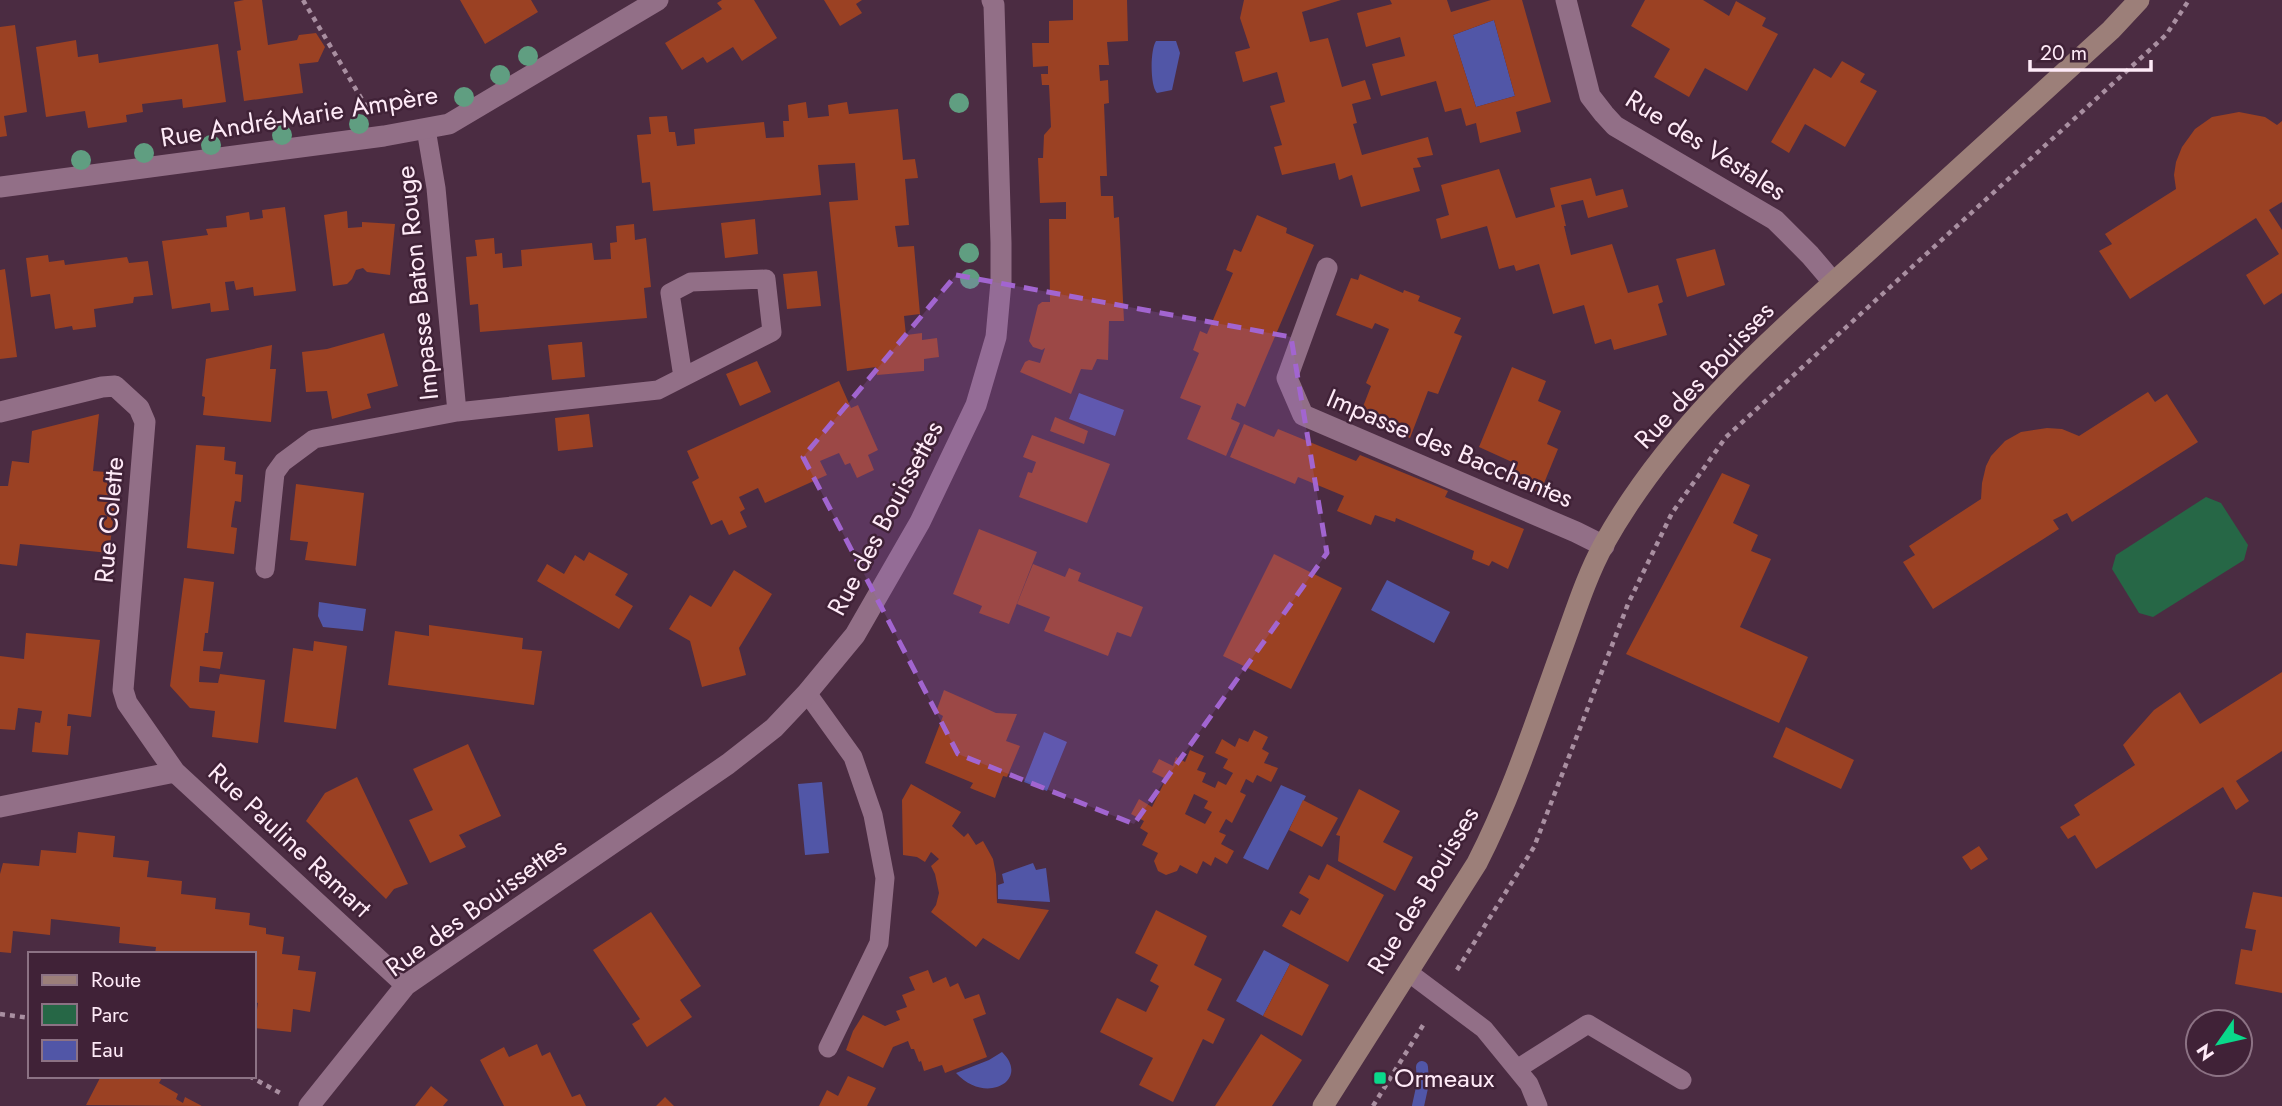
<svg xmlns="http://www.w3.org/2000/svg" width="2282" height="1106" font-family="Jost,sans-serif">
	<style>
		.green { fill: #266746 }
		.water { fill: #5156a7 }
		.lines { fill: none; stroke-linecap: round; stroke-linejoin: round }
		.stream { stroke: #5156a7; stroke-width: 12 }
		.building { fill: #9b4123; fill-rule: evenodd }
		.path { stroke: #a98fa1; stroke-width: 4.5; stroke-dasharray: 5 5; stroke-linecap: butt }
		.lane { stroke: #926f87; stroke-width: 19 }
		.street { stroke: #926f87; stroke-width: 21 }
		.secondary { stroke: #9c7f79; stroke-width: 21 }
		.tree { fill: #609e81 }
		.marked { fill: #a265d0; fill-opacity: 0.2; stroke: #a265d0; stroke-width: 5; stroke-dasharray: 14 9; stroke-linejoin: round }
		.poi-dot { fill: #0ad98b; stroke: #402237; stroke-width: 2.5 }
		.labels { text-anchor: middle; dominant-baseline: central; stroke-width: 5; stroke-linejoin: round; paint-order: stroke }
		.street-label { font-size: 26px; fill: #feeaf7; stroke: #402237 }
		.poi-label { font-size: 26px; fill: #feeaf7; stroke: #402237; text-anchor: start }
	</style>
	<rect width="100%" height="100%" fill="#4b2c42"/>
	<path class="green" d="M2206,497l15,6 27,42 -4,15 -91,57 -14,-4 -27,-44 4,-14z"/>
	<path class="water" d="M1494,20l21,76 -39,11 -23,-72z
		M1156,41h20l4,12 -8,37 -15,3c-7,-7 -7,-43 -1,-52z
		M1079,393l45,17 -9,26 -46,-17z
		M1387,580l63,32 -16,31 -63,-33z
		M319,602l47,7 -3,22 -40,-4 -5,-11z
		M1044,732l23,10 -20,49 -23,-9z
		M822,782l7,71 -24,2 -7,-71z
		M1281,785l25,11 -38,74 -25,-12z
		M1033,863l3,7 10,-2 4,34 -52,-3v-14l6,-2 -2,-9z
		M1264,950l26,14 -27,52 -27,-15z
		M1002,1052c29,28 -16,54 -46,21l33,-13z"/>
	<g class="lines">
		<path class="stream" d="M1418,1106l5,-23 -1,-16"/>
	</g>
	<path class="building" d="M244,0h18l6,45 29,-5 2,-5 17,-2 9,14 -7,15 -18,2 -1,-1 4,30 -59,8 -7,-50 4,-1 -7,-48z
		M460,0h71l7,12 -53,32z
		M722,0h32l23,38 -35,23 -9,-14 -26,16 -4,-6 -21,13 -17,-27 57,-34 -5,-6z
		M824,0h38l-6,4 6,9 -22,13z
		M1073,0h54l1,41 -21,1 2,23h-10l1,16 8,-1 1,23 -5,1 3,72h-7l1,20h12l1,22 5,-1 5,104h-15l-1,39 -11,-1 -5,11 -11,-1 -10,25 -51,-22 5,-10 4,-2 11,3 5,-15 -3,2 -9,-3 -4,-6 9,-36 4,-3h8l-1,-83h17v-17l-26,1 -2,-45h5l1,-23 7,-8 -1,-22 -1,-20h-7l-1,-11h7v-8l-15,1 -1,-24h17v-22l24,-1z
		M1244,0h97l-39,12 8,30 18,-4 14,49 23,-7 6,19 -19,5 5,19 -4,1 9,31 66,-18 5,18 -16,3 4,9 -8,1 7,23 -59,16 -9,-32 -13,5 -4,-17 -53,12 -8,-28 8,-2 -12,-39 15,-4 -8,-30 -34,10 -8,-30 15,-4 -10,-30z
		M1390,0h57l4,12 40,-12h31l29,102 -35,10 5,20 -41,11 -4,-20 -10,3 -5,-18 -16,4 -9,-31 -55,15 -9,-32 33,-8 -5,-19 -34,10 -9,-34 35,-9zM1494,20l21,76 -39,11 -23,-72z
		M1645,0h58l26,16 7,-15 30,17 -4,8 16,8 -31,57 -42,-23 -16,29 -35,-20 16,-28 -39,-23z
		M15,25l12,87 -23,4 3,20 -7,1v-110z
		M76,40l2,17 20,-3 1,9 119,-19 8,58 -43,6 -1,-9 -40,5 1,8 -17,3 1,7 -39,6 -3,-17 -39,6 -10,-70z
		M1842,61l23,13 -5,8 17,9 -32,56 -40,-23 -16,29 -18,-11 43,-74 17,10z
		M806,102l2,16 21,-2 -1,-11 19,-3 2,12 49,-5 5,51 12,-1 3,19 -13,1 4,46 -14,1 3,21 16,-1 6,68 -16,2 2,19 16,-2v7l15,-2 2,19 -15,2v12l-47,4 -1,-8 -29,4 -18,-169 29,-2 -3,-37 -37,2 3,30 -168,16 -3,-29 -8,1 -5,-48 14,-1 -2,-17 18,-1 2,16h6l2,14 18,-2 -1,-15 70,-7 2,16 18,-1 -1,-16h6l-1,-16z
		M2239,112l26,5 12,8 5,-4v81l-13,8 13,20v63l-18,12 -18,-30 33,-21 -23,-36 -126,81 -31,-48 13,-7 -7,-10 71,-45 -2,-14 2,-13 6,-15 13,-18 17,-12z
		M1499,169l17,49 39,-11 -5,-19 41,-10 5,18 27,-7 5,18 -40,11 -5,-18 -22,5 5,21h-2l7,29 41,-11 16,49 30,-8 5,17 -5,2 9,31 -53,15 -3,-11 -16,5 -11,-39 -31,9 -14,-50 -23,7 -2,-6 -15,4 -12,-43 -46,13 -5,-20 13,-4 -8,-30z
		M285,207l11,84 -42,5 -1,-9 -17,3 -2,-9 -9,1 4,28 -18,2 -1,-9 -38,6 -10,-68 46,-6 -2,-6 21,-2 -1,-11 23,-4 1,8 7,-1 6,-1 -1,-8z
		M347,211l1,17 14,-1v-5l33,2 -5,51 -23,-3 -4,-4 -7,2 -4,9 -5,5 -14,2 -9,-71z
		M1257,215l30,13 -1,5 28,12 -69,162 -8,-4 -6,16 9,4 -14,33 -39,-17 14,-33 -21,-8 19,-45 -6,-3 7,-19 7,3 26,-61 -7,-3 8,-21 7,3z
		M755,219l3,35 -33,4 -4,-35z
		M634,224l1,16 11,-2 5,49 -7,1 3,30 -167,14 -2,-28 -8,1 -4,-48 11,-1 -2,-16 19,-2 1,16 7,-1 1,15 19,-2 -1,-16 71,-7 2,17 17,-1 -1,-16 7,-1 -1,-16z
		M1715,249l10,36 -38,12 -11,-38z
		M48,255l1,7 15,-2 1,5 62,-8 2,6 19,-2 5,34 -19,2 -1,6 -39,6 2,18 -23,3 -1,-4 -17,3 -5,-35 -19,3 -5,-39z
		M5,269l12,88 -17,2v-89z
		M817,271l4,35 -34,3 -4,-35z
		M1360,274l43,19 1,-3 16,6 -2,5 43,17 -7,15 8,3 -24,58 -10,-3 -18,47 -51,-21 12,-31 -5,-3 23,-54 -14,-6 -3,6 -36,-14 15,-37 7,2z
		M384,333l14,53 -31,8 4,14 -39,11 -5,-28 -21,1 -4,-40 25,-3z
		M582,342l3,35 -33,3 -4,-35z
		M272,345l-2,24h6l-5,53 -68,-7 2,-18 -3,-1 4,-37z
		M757,361l14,31 -31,14 -14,-32z
		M1512,367l34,14 -8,20 23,10 -14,33 11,5 -18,44 -34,-15 6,-16 -33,-15z
		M839,381l12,27 7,-3 20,45 -10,5 6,15 -17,8 -7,-15 -5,2 -6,-12 -19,8 7,14 -62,28 -7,-15 -19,9 6,12 -5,3 7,15 -18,8 -7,-15 -11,5 -19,-43 7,-4 -12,-27z
		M2148,392l7,10 12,-8 31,48 -126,80 -5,-9 -14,7 6,9 -126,80 -30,-47 12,-7 -6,-9 72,-47 1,-16 4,-17 5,-10 14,-15 16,-9 26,-4 15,1 17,7z
		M99,414l-6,57 26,2 -10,80 -89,-9 -3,22 -17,-2v-78h8l4,-25 17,2 3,-32z
		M589,414l4,33 -35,4 -3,-33z
		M1055,417l33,14 -4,13 -34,-13z
		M1244,424l30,13 4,-8 78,32 4,-6 88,36 -3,6 79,32 -16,40 -16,-8 -3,5 -17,-7 2,-8 -78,-33 -1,4 -20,-7 -4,10 -34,-14 7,-15 -46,-19 -3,7 -65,-27z
		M1032,435l78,29 -23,59 -68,-26 9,-25 4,1 4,-11 -13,-5z
		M196,445l29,2 -1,13 12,2 -1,12 8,1 -2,27 -6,-1 -2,11 -2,15 6,1 -3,26 -47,-6z
		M1722,473l28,12 -17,38 25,12 -7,16 20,8 -31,68 68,30 -29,66 -153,-69z
		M296,484l68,9 -8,73 -51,-6 3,-18 -18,-2z
		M979,529l58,23 -28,72 -30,-11 3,-7 -29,-12z
		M589,552l39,22 -13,21 18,11 -14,23 -82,-48 10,-17 17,10 11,-19 9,6z
		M1274,554l68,34 -51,101 -68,-33z
		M1033,564l32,13 4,-9 12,5 -3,8 65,26 -12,30 -14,-5 -9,24 -64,-25 6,-14 -33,-13z
		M734,570l38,24 -33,54 7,27 -44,12 -12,-46 -21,-12 21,-34 21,12z
		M184,578l30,4 -6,51h-3l-2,18 20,1 -3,17 -20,-3 -1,16 19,1 2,-9 45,6 -7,63 -46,-6 3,-26 -25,-3 -20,-22z
		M429,625l94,13 -1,11 20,2 -8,54 -146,-20 7,-54 34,5z
		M26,633l74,7 -9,77 -23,-3 -1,12h4l-3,29 -36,-3 3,-30 5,1 2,-12 -24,-3 -3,22 -15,-1v-73l24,3z
		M314,641l33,5 -11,83 -52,-7 9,-74 20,3z
		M2282,672v79l-46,30 13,20 -13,9 -13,-23 -127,82 -21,-34 -7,4 -8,-12 20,-12 -6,-10 61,-40 -12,-20 31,-35 26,-18 20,32z
		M944,690l52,23 21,1 -11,27 14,5 -13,31 -4,-1 -8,22 -25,-10 3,-5 -48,-20 18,-47 -7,-4z
		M1786,727l68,33 -13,29 -68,-32z
		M1254,730l14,7 -6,12 7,4 -5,10 14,5 -7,14 -14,-7 -4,8 -7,-4 -6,13 6,3 -14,28 -6,-4 -7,13 7,3 -5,9 13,7 -7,13 -12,-7 -4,9 -8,-5 -6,13 -17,-9 -3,6 -11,4 -8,-4 -4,-10 4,-8 -16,-8 6,-12 -8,-5 4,-7 -13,-7 8,-15 13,8 14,-28 -14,-7 7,-13 14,7 3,-9 9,5 5,-12 14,6 -7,14 9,3 -4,9 13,6 3,-7 8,4 7,-12 -10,-5 5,-9 -13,-6 7,-14 13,8 4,-9 9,4zM1194,794l14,7 -4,7 8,4 -7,12 -20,-10z
		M468,744l33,72 -42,19 7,12 -36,16 -21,-43 24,-10 -20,-41z
		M357,777l51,107 -14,5 -8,10 -80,-78 19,-28z
		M911,784l50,28 -9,14 12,11 4,-4 8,12 7,-4 10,18 3,15 1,29 52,7 -30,50 -36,-22 -7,9 -45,-35 5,-7 3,-12 -4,-19 -4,-8 8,-7 -8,-7 -6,10 -8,-5 -14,-2 -1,-55z
		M1359,789l41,22 -17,31 30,15 -18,34 -57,-30 2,-25 -4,-1z
		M1303,800l35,18 -16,29 -33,-17z
		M78,832l37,4 -2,21 36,4 -2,16 35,4 -1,13 35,4 -1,11 35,4 -1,12 17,3v6l18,3 -2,17 18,2 -2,14 18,2 -6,40 -17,-3 -2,23 -37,-4 4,-25 -4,-1v-48h-99l1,-7 -37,-4 1,-16 -69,-8 -1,16 -37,-4 -2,22 -11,-1v-78l3,-11 36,3 2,-16 35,3z
		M1979,846l9,13 -17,11 -9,-13z
		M1327,864l57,31 -36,67 -66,-36 9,-16 9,5 9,-16 -10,-6 10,-18 10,5z
		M2253,892l29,5v96l-47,-9 6,-35 11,2 4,-21 -11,-2z
		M1156,910l51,26 -13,29 28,14 -15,31 18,9 -12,25 -10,-5 -30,63 -34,-17 14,-27 -53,-26 17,-34 29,14 13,-26 -9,-5 8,-16 -23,-12z
		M651,912l50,74 -21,14 12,17 -45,30 -15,-23 8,-5 -47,-69z
		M1290,964l39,21 -27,51 -39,-20z
		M928,970l5,13 13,-6 4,10 8,-4 7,16 14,-5 7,20 -13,5 14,38 -42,16 -3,-8 -18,6 -3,-10 -2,1 -5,-13h-3l-3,-8 -15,6 -10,21 -37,-18 7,-19 10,-16 22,11 15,-6 -4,-9 11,-4 -5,-12 13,-5 -6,-13z
		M1261,1034l41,26 -30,46h-57z
		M537,1044l5,12 8,-4 22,45 8,-3 6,12h-82l-24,-46 24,-13 5,10z
		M101,1076h62l-4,7 19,11 -2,5 7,4 2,-6 17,9 -116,-1z
		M848,1076l28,12 -9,18h-48l8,-16 11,6z
		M431,1086l17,14 -5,6h-28z
		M665,1097l9,9h-18z"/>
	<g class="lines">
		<path class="path" d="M303,0l64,108
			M1457,970l77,-123 94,-243 44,-91 54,-76 440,-402 23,-35
			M0,1014l30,4
			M249,1076l33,18
			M1373,1106l52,-84"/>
		<path class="lane" d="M426,129l10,59 21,224 201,-22 114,-58 -6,-53 -75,3 -21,11 13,84
			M265,569l10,-96 8,-11 31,-23 143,-27
			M807,693l46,64 20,58 12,63 -6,65 -51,105
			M1408,972l76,57 45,55 9,22
			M1517,1069l71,-45 94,56"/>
		<path class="street" d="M1566,0l24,96 14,18 11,12 160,94 35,35 23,27
			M0,187l384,-51 65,-12 209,-124
			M1327,268l-40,110 16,37 273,117 28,14
			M0,412l102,-25 13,-1 24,22 6,14 -22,268 4,13 48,69
			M0,807l175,-35 231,213
			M309,1106l97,-121 322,-221 46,-36 33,-35 48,-58 65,-113 56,-117 20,-68 5,-55v-39l-7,-238 -2,-5"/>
		<path class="secondary" d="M1323,1106l154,-243c36,-70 60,-146 87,-220 12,-33 23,-68 40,-99 64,-115 164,-203 261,-290 82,-75 164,-150 246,-224l28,-30"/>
	</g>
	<g class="tree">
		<circle cx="528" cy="56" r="10"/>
		<circle cx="500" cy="75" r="10"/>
		<circle cx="464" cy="97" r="10"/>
		<circle cx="959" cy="103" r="10"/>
		<circle cx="359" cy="124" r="10"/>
		<circle cx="282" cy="135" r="10"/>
		<circle cx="211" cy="145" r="10"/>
		<circle cx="144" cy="153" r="10"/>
		<circle cx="81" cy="160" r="10"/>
		<circle cx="969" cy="253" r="10"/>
		<circle cx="970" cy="279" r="10"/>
	</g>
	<path class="marked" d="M956,275l335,62 36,216 -193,271 -176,-70 -155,-297z"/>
	<rect class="poi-dot" x="1373" y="1071" width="14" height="14" rx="3.5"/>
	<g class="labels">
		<g class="street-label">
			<text transform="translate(299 116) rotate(-9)">Rue André-Marie Ampère</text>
			<text transform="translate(1706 145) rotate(32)">Rue des Vestales</text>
			<text transform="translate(417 283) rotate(-96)">Impasse Baton Rouge</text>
			<text transform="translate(1704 375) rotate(-47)">Rue des Bouisses</text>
			<text transform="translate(1450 448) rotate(23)">Impasse des Bacchantes</text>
			<text transform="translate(885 518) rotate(-62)">Rue des Bouissettes</text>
			<text transform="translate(109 520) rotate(-85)">Rue Colette</text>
			<text transform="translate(290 840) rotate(43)">Rue Pauline Ramart</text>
			<text transform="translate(1423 890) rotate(-59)">Rue des Bouisses</text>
			<text transform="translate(476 907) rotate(-36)">Rue des Bouissettes</text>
		</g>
		<g class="poi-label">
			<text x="1394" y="1078">Ormeaux</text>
		</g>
	</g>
	<rect x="28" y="952" width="228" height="126" fill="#402237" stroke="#8c7284" stroke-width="2"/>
	<rect x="42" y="975" width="35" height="10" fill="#9c7f79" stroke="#8c7284" stroke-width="2"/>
	<text x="91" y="987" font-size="21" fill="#feeaf7">Route</text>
	<rect x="42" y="1004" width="35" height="21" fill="#266746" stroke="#8c7284" stroke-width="2"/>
	<text x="91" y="1022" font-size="21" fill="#feeaf7">Parc</text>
	<rect x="42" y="1040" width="35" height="21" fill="#5156a7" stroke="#8c7284" stroke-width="2"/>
	<text x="91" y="1057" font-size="21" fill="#feeaf7">Eau</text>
	<g transform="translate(2219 1043) rotate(236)"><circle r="33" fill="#402237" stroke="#8c7284" stroke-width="2"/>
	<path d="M0-5L12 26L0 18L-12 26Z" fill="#0ad98b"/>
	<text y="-10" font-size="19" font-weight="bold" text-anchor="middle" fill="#feeaf7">N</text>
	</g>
	<path d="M2030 60v10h121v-10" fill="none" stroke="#feeaf7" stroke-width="3.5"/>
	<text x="2040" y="60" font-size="21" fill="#feeaf7" stroke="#402237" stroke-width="5" paint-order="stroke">20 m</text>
</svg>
